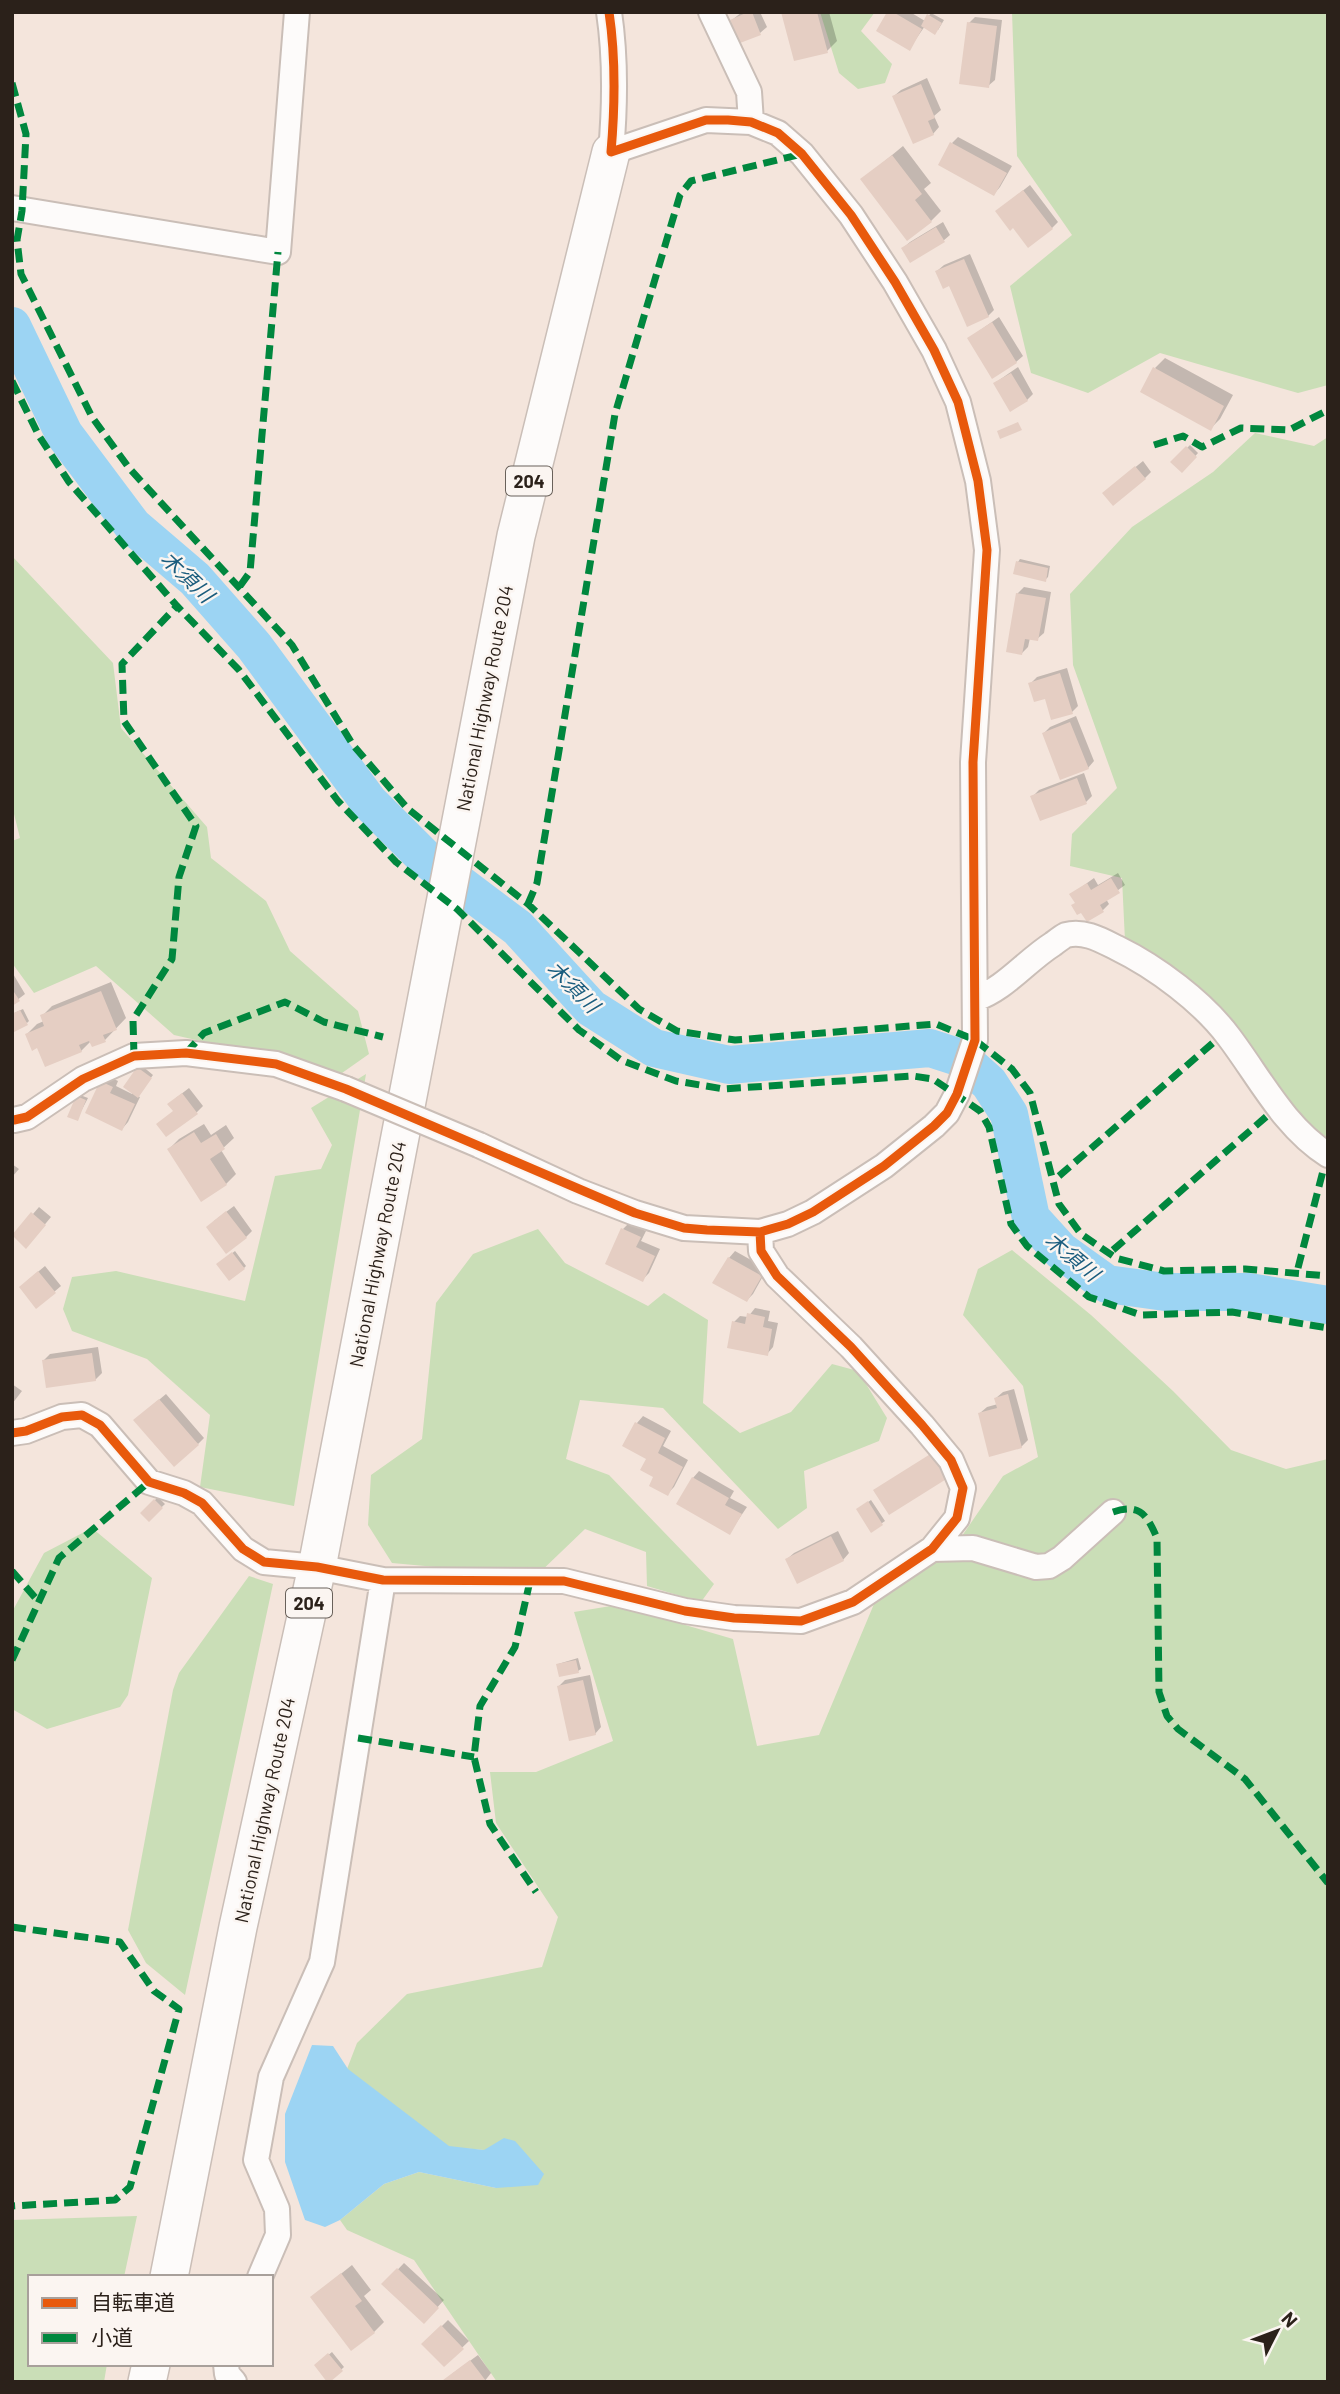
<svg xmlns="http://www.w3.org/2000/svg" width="1340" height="2394" font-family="Barlow,'Noto Sans JP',sans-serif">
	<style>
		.green { fill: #cadeb7 }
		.water { fill: #9cd4f3 }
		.shadow { fill: #0003 }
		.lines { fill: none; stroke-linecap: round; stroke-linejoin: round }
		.river { stroke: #9cd4f3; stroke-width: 38 }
		.building { fill: #e5cec3 }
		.minor-casing { stroke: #cabeb7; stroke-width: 28 }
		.highway-casing { stroke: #cabeb7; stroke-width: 40 }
		.minor { stroke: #fdfbfa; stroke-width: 24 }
		.highway { stroke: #fdfbfa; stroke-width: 37 }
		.minor-bridge-casing { stroke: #cabeb7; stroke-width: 28; stroke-linecap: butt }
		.minor-bridge { stroke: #fdfbfa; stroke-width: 24 }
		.quiet { stroke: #00873e; stroke-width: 7; stroke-dasharray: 14 7; stroke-linecap: butt }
		.cycleway-casing { stroke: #fbf5f1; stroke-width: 13 }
		.cycleway { stroke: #e8590c; stroke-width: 9 }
		.labels { text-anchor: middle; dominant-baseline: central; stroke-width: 5; stroke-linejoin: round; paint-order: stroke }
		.shield { fill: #fbf5f1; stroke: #69615a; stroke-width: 2 }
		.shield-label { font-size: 18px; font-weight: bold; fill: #2b211a }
		.street-label { font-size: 19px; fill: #2b211a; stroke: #fbf5f1 }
		.water-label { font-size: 21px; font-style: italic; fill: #1b5d7e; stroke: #fbf5f1 }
	</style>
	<rect width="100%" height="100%" fill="#f4e5dc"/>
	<path class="green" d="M820,12h55l-14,19 31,33 -7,19 -27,6 -19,-16z
		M1012,12h316v373l-30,8 -138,-40 -72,40 -57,-20 -21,-87 62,-51 -55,-79z
		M1255,433l59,13 14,-9v701l-29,-20 -174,-177 -3,-63 -52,-12 2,-32 45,-46 -44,-123 -3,-71 62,-67 81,-55z
		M12,556l101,107 8,65 86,99 4,31 55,43 24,50 68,60 11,43 -27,19 -168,-38 -78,-69 -62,27 -22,-30v-122l8,-3 -8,-32z
		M366,1074l-72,432 -94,-19 10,-72 -63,-56 -75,-28 -9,-22 9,-32 44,-6 129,30 30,-125 46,-7 11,-24 -21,-37z
		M538,1229l27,34 83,43 16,-13 44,27 -5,83 37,30 51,-21 41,-48 26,7 29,47 -8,23 -75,30 3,37 -29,21 -115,-121 -83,-8 -14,59 43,16 105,109 -13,18 -54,-16 -1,-34 -61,-23 -49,47 -144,-13 -24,-38 3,-50 51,-36 14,-136 37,-49z
		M1012,1250l79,65 82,76 58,59 55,19 42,-10v923h-831l-83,-122 -67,-30 -7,-10 44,-36 35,-12 77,16 -12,-38 -35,-3 -102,-78 10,-26 50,-49 135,-27 16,-50 -62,-94 -6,-51h46l77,-31 -39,-129 43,-7 116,34 24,107 62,-11 55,-131 77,-52 52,-76 35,-19 -15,-71 -60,-71 15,-46z
		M92,1528l60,50 -24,117 -8,12 -73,22 -35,-20v-97l32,-59z
		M249,1576l24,8 -88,411 -39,-32 -18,-33 45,-240 6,-17z
		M137,2216l-13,61h-94v87h77l-3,18h-92v-162z"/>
	<path class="water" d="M312,2045l21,1 15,23 101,77 35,4 20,-12 11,3 29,33 -6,11 -42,3 -77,-16 -35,12 -44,36 -15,7 -20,-7 -20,-58v-48z"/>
	<path class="shadow" d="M742,12h18l7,15 -7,6 -28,-13z
		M783,12h46l8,29 -10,10z
		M889,12h21l15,9 6,-8 13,7 -6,10 -13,-4 -16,23z
		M975,17l27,3 -7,60 -7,6 -19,-63z
		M927,78l14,32 -7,6 5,11 -6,7 -39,-38 7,-6z
		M958,137l54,29 -12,21 -6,7 -42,-51z
		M903,146l28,37 -7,6 17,22 -10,10 -68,-42z
		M1030,185l28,37 -6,6 -39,-2 -16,-15z
		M943,222l7,13 -7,6 -40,7 7,-6z
		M970,254l24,56 -6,6 -51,-45 7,-6z
		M999,317l24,39 -7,6 -47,-24z
		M1165,358l68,37 -13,24 -10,10 -55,-61z
		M1018,367l15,27 -6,6 -32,-17z
		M1190,445l8,8 -16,18 -9,-9z
		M1143,461l8,11 -6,6 -34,9z
		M1020,559l30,7 -2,11 -3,3 -27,-18z
		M1024,587l27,5 -7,41 -7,6 -7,-1 -2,9 -6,6 -5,-59z
		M1067,668l11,38 -6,6 -26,-15 -16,-13 7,-7z
		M1076,716l18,45 -6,7 -44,-35 6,-6z
		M1084,773l8,23 -6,6 -54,-5 7,-7z
		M1118,873l7,12 -19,14 3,5 -6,6 -16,10 -15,-26 22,-16 4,7z
		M12,972l13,22 -13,10z
		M111,982l15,36 -21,22 -12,5 -2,-4 -10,10 -43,-5 -11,-12 10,-10 7,-3 -2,-5 10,-10z
		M23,1009l6,12 -2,2 -15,-9z
		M141,1065l12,10 -16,21 3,1 -12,25 -6,7 -35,-17 21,-36 10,5 -2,5 16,8z
		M189,1088l14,18 -7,7 -22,-3 2,-12z
		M80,1095l8,3 -11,21v-22z
		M204,1124l7,11 15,-10 8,13 -13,12 15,24 -10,10 -57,-35 10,-10z
		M12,1164l7,5 -7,8z
		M234,1206l18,25 -6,6 -32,-16z
		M39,1207l12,10 -19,23 1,-26z
		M629,1223l17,8 -5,10 19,8 -11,24 -6,6 -20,-50z
		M235,1251l11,15 -2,2 -23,-6z
		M735,1251l32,18 -14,25 -6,6 -18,-42z
		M45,1266l16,20 -7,6 -27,-11z
		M755,1308l15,3 -2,10 10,2 -5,24 -6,7 -33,-32 6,-6 8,1z
		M98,1347l4,26 -7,7 -51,-20 6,-6z
		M12,1384l10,7 -10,13z
		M1014,1389l14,51 -7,7 -41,-34 7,-6 11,-3 -2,-6 7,-6z
		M166,1394l38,44 -6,6 -56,-30z
		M643,1416l28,15 -8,15 25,14 -14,27 -7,7 -11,-17 -8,-19 -23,-12 12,-23z
		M699,1471l35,20 -4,7 17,9 -17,25 -37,-54z
		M158,1497l7,7 -16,15 -7,-6z
		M871,1500l14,21 -13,9 -11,-23z
		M838,1531l11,22 -6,7 -56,-1 7,-6z
		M578,1658l3,11 -3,2 -20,-7z
		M590,1675l11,52 -6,7 -36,-48 6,-6z
		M404,2263l40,37 -20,22 -40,-38z
		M352,2265l19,25 -7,6 20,26 -10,10 -62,-35z
		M448,2320l21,21 -25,24 -20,-21z
		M332,2352l12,15 -15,14 -13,-16z
		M478,2355l13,18 -7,9h-37l5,-8z"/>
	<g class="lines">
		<path class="river" d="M12,326l52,108 69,92 62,53 59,67 115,156 56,56 93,70 73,80 63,40 75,17 201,-17 31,10 28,25 20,31 22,104 30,33 46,33 58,8h84l79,13"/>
	</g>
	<path class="building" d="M748,12h4l9,23 -21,8 -10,-23z
		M781,12h36l11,41 -34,8z
		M887,12h6l29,17 -12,22 -34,-20z
		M927,14l15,9 -7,12 -14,-9z
		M967,22l30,4 -8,62 -30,-4z
		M921,84l14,34 -7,3 6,14 -21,9 -21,-48z
		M950,142l57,31 -13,23 -56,-31z
		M892,155l30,39 -7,6 17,22 -25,19 -47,-62z
		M1023,190l30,39 -25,19 -15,-20 -3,3 -15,-20z
		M936,227l9,15 -35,21 -9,-15z
		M964,259l25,58 -22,10 -18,-41 -6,3 -8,-18z
		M992,322l25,41 -25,16 -25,-41z
		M1153,367l71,39 -13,25 -71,-39z
		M1011,373l17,28 -18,11 -17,-29z
		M1018,422l4,8 -22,9 -3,-8z
		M1186,446l11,11 -15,16 -12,-11z
		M1135,466l11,13 -33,27 -11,-13z
		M1016,561l32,7 -2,14 -33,-8z
		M1016,593l30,5 -8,43 -13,-2 -3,16 -16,-3z
		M1060,673l13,41 -22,6 -6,-21 -11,3 -6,-19z
		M1070,722l19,47 -29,11 -18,-47z
		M1077,778l10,26 -47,17 -10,-25z
		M1111,878l9,15 -20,12 4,7 -17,10 -6,-9 -4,2 -6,-10 4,-2 -6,-9 18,-11 4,7z
		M12,989l8,12 -8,5z
		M101,991l16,39 -14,5 3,7 -14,5 -3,-6 -10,4 3,7 -37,15 -8,-19 -5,3 -7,-17 19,-8 -4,-11z
		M20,1010l8,15 -16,8v-19z
		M137,1067l15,11 -14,20 -15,-11z
		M100,1081l13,6 -3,6 25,11 -13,27 -37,-18z
		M182,1093l16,21 -32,23 -10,-13 17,-13 -6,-7z
		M76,1096l10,4 -8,21 -11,-4z
		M194,1132l7,11 15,-9 9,15 -15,10 17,26 -26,17 -34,-53z
		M226,1211l21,27 -21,16 -20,-27z
		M31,1212l15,13 -20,24 -14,-14z
		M621,1228l20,9 -5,10 19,9 -12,26 -38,-18z
		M232,1252l13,17 -16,12 -13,-17z
		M728,1257l34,19 -15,26 -35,-19z
		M38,1271l18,22 -20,16 -17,-22z
		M747,1313l18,4 -2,10 9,2 -4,27 -41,-8 5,-27 13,3z
		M92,1353l4,28 -50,7 -4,-28z
		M1008,1394l14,54 -33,9 -11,-44 19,-5 -3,-10z
		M159,1399l40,46 -25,22 -41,-47z
		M635,1422l30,16 -7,15 25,14 -15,29 -19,-10 4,-9 -13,-7 6,-11 -24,-13z
		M932,1453l16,25 -59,37 -16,-25z
		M692,1477l37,21 -4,7 17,9 -12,21 -54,-31z
		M154,1499l9,9 -14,14 -9,-9z
		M868,1501l15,24 -12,8 -15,-24z
		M831,1536l13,25 -47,23 -12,-25z
		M576,1660l3,13 -20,4 -3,-13z
		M583,1680l13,55 -27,6 -12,-55z
		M397,2268l42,40 -15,16 -43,-40z
		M341,2273l21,28 -7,5 20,27 -24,18 -41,-54z
		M441,2325l23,24 -20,18 -23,-23z
		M328,2353l15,18 -13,11h-3l-13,-17z
		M470,2360l16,21 -41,1 -2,-2z"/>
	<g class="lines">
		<defs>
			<path id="minor" d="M711,12l38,80 2,30
				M12,208l266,44 19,-240
				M975,999c30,-10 51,-38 78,-55 4,-3 9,-7 13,-9 18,-5 35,5 51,13 39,19 86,54 112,89 31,41 55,90 99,118
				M14,1120l13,-3 56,-38 51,-23 52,-3 90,11 70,25
				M479,1145l99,46 57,22 49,15 76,4 28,-8 25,-12 71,-46 50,-40 13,-13 10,-19 18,-54 -2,-278 14,-212 -9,-69 -20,-79 -24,-52 -39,-68 -44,-67 -49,-61 -24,-21 -27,-11 -45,-2 -95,32c4,-46 5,-93 -2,-140
				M12,1433l14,-2 36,-14 20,-2 18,10 49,57 35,11 18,10 41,46 21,13 53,5 66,13 181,1 121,30 49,7 67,3 52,-19 79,-53 25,-31 6,-30 -12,-28 -29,-35 -71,-78 -74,-71 -16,-25 -1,-19
				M932,1549l41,-1 63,19 13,-1 13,-8 51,-46
				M260,2277l18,-42 -1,-26 -21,-49 15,-83 51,-115 61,-382
				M226,2364l1,10 7,8"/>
			<path id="highway" d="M169,2277l69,-350 79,-360 199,-1031 95,-384
				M147,2382l4,-18"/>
		</defs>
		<use href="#minor" class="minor-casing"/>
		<use href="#highway" class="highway-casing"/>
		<use href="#minor" class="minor"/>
		<use href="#highway" class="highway"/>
		<defs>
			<path id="minor-bridge" d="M346,1089l133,56"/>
		</defs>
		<use href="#minor-bridge" class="minor-bridge-casing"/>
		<use href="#minor-bridge" class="minor-bridge"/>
		<path class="quiet" d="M12,83l14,51 -4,77 -5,29 4,34 71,143 37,51 163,177 61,100 55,64 120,95 111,105 38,22 58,9 201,-16 39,16 37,29 18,24 29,111 22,30 35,24 48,13 81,-2 83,7
			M12,381l27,55 30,46 108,124 62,64 99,131 58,61 61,47 122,121 42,30 55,21 48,8 189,-13 20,3 47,32 9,16 22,97 16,22 62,51 52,18 91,-3 96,16
			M1154,445l29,-9 19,11 39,-19 48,2 39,-20
			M240,586l10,-14 28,-320
			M528,904l9,-21 78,-469 65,-219 11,-14 111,-27
			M186,1053l18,-20 81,-31 39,20 59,15
			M134,1056l-1,-36 39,-61 7,-82 17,-51 -72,-105 -2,-57 55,-58
			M1059,1176l155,-134
			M1113,1250l154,-134
			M1298,1268l26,-101
			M1113,1512c27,-9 34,3 44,26l2,154 8,24 11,13 67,50 83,104
			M12,1571l27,31
			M530,1581l-15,66 -35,59 -6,51 16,67 46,68
			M12,1660l47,-102 90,-76
			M358,1738l116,19
			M12,1927l108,15 34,49 25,18 -49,178 -15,13 -103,6"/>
		<defs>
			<path id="cycleway" d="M14,1120l13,-3 56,-38 51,-23 52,-3 90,11 70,25 289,124 49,15 23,2 53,2 28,-8 25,-12 71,-46 50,-40 13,-13 10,-19 18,-54 -2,-278 14,-212 -9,-69 -20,-79 -24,-52 -39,-68 -44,-67 -49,-61 -24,-21 -27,-11 -23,-2h-22l-95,32c4,-46 5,-93 -2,-140
				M12,1433l14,-2 36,-14 20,-2 18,10 49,57 35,11 18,10 41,46 21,13 53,5 66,13 181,1 121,30 49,7 67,3 52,-19 79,-53 25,-31 6,-30 -12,-28 -29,-35 -71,-78 -74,-71 -16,-25 -1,-19"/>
		</defs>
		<use href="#cycleway" class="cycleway-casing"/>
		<use href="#cycleway" class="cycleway"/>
	</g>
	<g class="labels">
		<g class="shield">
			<rect x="506" y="466.5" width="46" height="29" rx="5"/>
			<rect x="286" y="1588.5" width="46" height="29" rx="5"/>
		</g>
		<g class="shield-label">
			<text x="529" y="481">204</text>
			<text x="309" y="1603">204</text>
		</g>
		<g class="street-label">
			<text transform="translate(484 698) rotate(-79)">National Highway Route 204</text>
			<text transform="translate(377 1254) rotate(-79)">National Highway Route 204</text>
			<text transform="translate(264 1810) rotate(-78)">National Highway Route 204</text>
		</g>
		<g class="water-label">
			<text transform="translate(188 576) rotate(44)">木須川</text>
			<text transform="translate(574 986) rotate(45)">木須川</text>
			<text transform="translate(1073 1256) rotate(40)">木須川</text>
		</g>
	</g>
	<rect width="1340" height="2394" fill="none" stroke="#2b211a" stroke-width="28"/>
	<rect x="28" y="2275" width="245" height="91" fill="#fbf5f1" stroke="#a8a09b" stroke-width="2"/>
	<rect x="42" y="2298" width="35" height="10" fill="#e8590c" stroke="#a8a09b" stroke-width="2"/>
	<text x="91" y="2310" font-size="21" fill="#2b211a">自転車道</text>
	<rect x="42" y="2333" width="35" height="10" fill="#00873e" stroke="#a8a09b" stroke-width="2"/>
	<text x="91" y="2345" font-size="21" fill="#2b211a">小道</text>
	<g transform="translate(1277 2331) rotate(48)" stroke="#fbf5f1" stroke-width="5" paint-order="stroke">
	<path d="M0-5L12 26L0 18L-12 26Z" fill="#2b211a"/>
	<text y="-10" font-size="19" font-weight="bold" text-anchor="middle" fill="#2b211a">N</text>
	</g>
</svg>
